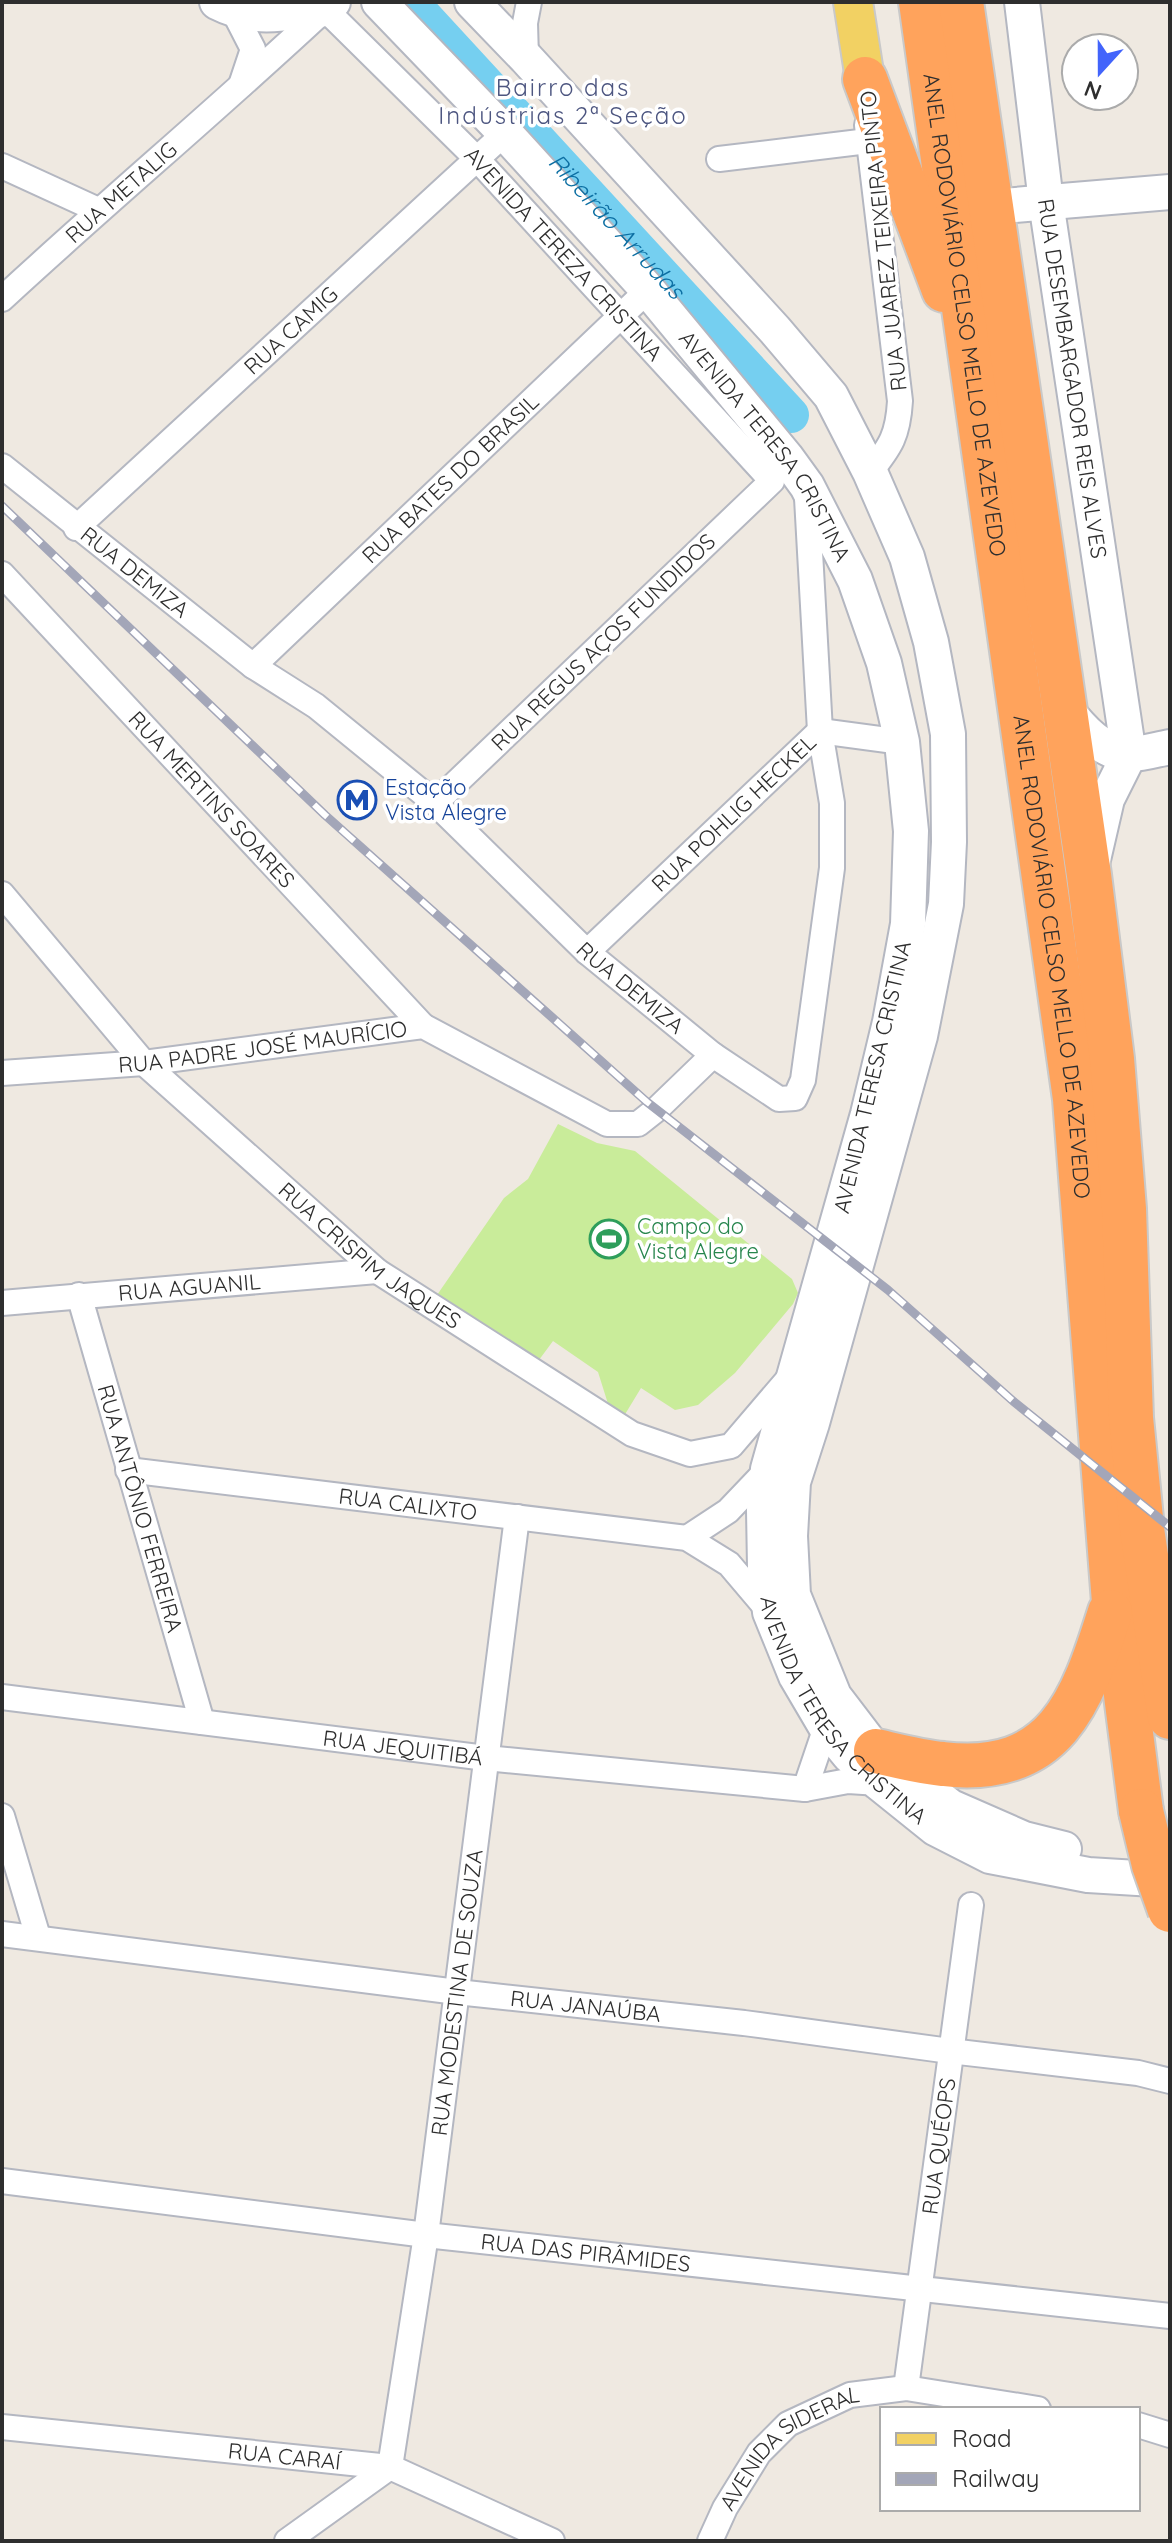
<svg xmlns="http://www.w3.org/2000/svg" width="1172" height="2543" font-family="Quicksand,sans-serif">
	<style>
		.pitch { fill: #c9ec9a }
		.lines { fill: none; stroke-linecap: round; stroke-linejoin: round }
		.river { stroke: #75cff0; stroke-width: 36 }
		.street-casing { stroke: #b4b7c1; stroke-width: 28 }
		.secondary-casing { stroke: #b4b7c1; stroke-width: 38 }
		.primary-casing { stroke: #c9c9c9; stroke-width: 42 }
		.highway-casing { stroke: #c9c9c9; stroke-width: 48 }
		.street { stroke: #fff; stroke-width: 24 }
		.secondary { stroke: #fff; stroke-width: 34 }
		.primary { stroke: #f2d163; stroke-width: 38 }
		.highway { stroke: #ffa35c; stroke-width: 44 }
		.rail-casing { stroke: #a3a6b8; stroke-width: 9 }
		.rail { stroke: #fff; stroke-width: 6; stroke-dasharray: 18; stroke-linecap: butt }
		.highway-bridge-casing { stroke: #c9c9c9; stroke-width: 48; stroke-linecap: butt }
		.highway-bridge { stroke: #ffa35c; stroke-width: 44 }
		.labels { text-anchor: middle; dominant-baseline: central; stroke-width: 7; stroke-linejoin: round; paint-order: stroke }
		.street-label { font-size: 22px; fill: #2e2e2e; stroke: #fff }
		.transit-label { font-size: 22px; fill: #164399; stroke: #fff; text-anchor: start }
		.leisure-label { font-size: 22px; fill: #27864d; stroke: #fff; text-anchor: start }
		.neighbourhood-label { font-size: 24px; letter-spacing: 2px; fill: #4d5680; stroke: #fff }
		.water-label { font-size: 24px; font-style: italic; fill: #0d6fa3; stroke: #fff }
	</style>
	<rect width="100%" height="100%" fill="#efe9e1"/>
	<path class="pitch" d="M558,1124l39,19 38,8 157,128 6,14 -5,11 -58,69 -37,32 -23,5 -34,-22 -17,28 -15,-9 -11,-35 -45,-31 -17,23 -99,-69 67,-97 24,-19z"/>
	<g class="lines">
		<path class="river" id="s1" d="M411,2l380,413"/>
		<defs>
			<g id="street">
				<path d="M233,10l20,39 -12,36"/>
				<path d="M526,58l-1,-35 4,-21"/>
				<path d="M867,125l33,276c-2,34 -9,45 -30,71"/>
				<path d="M719,159l149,-18"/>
				<path d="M2,166l96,44"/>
				<path id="s2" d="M2,299c106,-98 217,-191 323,-290l152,150 295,322 -337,322"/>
				<path id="s3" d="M2,466l251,200 63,40 119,97 152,149 126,103 66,44 16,-1 8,-18 29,-212v-65l-12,-72 -13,-233"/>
				<path id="s4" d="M76,528l429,-395"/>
				<path id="s5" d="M2,574l421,452"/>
				<path id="s6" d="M253,666l395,-376"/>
				<path d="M820,731l82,11"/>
				<path id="s7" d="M2,894l142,169 233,208 255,163 58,20 41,-8 59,-69"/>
				<path id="s8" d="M587,952l233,-221"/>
				<path id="s9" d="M2,1073l142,-10 279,-37 184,98h31l19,-15 56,-54"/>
				<path id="s10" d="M79,1295l123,427"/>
				<path id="s11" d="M2,1303l375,-32"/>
				<path id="s12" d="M128,1470l559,68 42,26 39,46"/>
				<path d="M687,1538l41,-27 40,-42"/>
				<path id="s13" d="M2,1697l484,61 319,31 43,-8 31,2"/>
				<path d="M805,1789l21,-62"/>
				<path d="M2,1816l36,121"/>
				<path id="s14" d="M2,1934l455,58 287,31 206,28 188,22 32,8"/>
				<path id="s15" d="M2,2181l424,54 744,81"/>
				<path id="s16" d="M906,2388l65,-483"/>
				<path d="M1138,2425l32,10"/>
				<path id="s17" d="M2,2427l388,40 162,74"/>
				<path id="s18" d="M287,2541l103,-74 36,-232 91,-718"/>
				<path id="s19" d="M710,2541l15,-33 34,-55 29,-29 62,-29 56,-7 132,21"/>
			</g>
			<g id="secondary">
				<path d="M217,2c39,20 67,11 108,7l8,-7"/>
				<path id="s20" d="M379,2l126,131 143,157 138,167 21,29 48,94 29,83 18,79 9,89 -3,93 -18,98 -22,92 -100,355 -4,41 1,57 5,45 26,64 30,51 23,28 30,28 56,45 55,28 98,19 82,5"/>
				<path d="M472,2l54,56 249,272 56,66 39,76 37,85 24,85 17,92 1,108 -3,62 -26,132 -108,387 -19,59 -3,54 3,59 41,101 42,55 75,56 73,32 40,10"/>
				<path id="s21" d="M1022,2l24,200 83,553"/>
				<path d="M991,207l179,-15"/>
				<path d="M1064,707c16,20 39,48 67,47 13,0 27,-5 39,-7"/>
				<path d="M1092,864l15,-65 22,-44"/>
			</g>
			<path id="primary" d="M853,2l12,77"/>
			<g id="highway">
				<path id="s22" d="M921,2l154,1097 39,503 27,209"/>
				<path d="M961,2l128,873 23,184 12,150 7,209 11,111 28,188"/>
				<path d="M865,79l79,211"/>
				<path d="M876,1751c22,5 45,11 67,13 113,13 139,-62 167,-152"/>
			</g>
		</defs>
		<use href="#street" class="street-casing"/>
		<use href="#secondary" class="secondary-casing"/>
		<use href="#primary" class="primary-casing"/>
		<use href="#highway" class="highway-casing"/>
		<use href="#street" class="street"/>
		<use href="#secondary" class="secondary"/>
		<use href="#primary" class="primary"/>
		<use href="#highway" class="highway"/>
		<defs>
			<path id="rail" d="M2,506l323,309 322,287 241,188 125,111 157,126"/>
		</defs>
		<use href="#rail" class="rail-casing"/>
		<use href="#rail" class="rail"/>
		<defs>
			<path id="highway-bridge" d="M1141,1811l13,54 16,45"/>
		</defs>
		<use href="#highway-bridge" class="highway-bridge-casing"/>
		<use href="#highway-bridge" class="highway-bridge"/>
	</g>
	<defs>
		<symbol id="metro-ring" viewBox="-11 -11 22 22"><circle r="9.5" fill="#fff" stroke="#1a4fb4" stroke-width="1.5"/><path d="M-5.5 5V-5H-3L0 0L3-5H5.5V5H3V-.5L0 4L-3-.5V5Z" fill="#1a4fb4"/></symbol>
		<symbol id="stadium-ring" viewBox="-11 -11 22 22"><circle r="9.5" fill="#fff" stroke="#2e9e5b" stroke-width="1.5"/><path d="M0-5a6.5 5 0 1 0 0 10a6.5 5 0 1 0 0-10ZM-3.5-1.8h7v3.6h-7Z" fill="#2e9e5b"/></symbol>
	</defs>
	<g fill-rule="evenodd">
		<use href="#metro-ring" x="335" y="778" width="44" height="44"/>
		<use href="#stadium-ring" x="587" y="1217" width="44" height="44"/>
	</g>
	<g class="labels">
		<g class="street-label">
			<text stroke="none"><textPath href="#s2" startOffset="160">RUA METALIG</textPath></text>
			<text transform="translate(883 241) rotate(-96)">RUA JUAREZ TEIXEIRA PINTO</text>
			<text stroke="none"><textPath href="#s2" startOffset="776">AVENIDA TEREZA CRISTINA</textPath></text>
			<text stroke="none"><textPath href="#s22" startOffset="316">ANEL RODOVIÁRIO CELSO MELLO DE AZEVEDO</textPath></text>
			<text stroke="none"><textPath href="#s4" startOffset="292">RUA CAMIG</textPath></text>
			<text stroke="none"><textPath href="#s21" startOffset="380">RUA DESEMBARGADOR REIS ALVES</textPath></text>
			<text stroke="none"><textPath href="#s20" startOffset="590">AVENIDA TERESA CRISTINA</textPath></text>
			<text stroke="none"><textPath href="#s6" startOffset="272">RUA BATES DO BRASIL</textPath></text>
			<text stroke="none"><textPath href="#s3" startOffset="170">RUA DEMIZA</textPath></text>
			<text transform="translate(603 642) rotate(-44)">RUA REGUS AÇOS FUNDIDOS</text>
			<text stroke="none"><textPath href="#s5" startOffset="308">RUA MERTINS SOARES</textPath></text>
			<text stroke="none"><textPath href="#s8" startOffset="202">RUA POHLIG HECKEL</textPath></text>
			<text stroke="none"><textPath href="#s22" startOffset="964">ANEL RODOVIÁRIO CELSO MELLO DE AZEVEDO</textPath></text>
			<text stroke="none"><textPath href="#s3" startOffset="818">RUA DEMIZA</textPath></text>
			<text stroke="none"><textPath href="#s9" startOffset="262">RUA PADRE JOSÉ MAURÍCIO</textPath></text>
			<text transform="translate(872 1077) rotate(-77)">AVENIDA TERESA CRISTINA</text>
			<text stroke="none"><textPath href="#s7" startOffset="518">RUA CRISPIM JAQUES</textPath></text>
			<text stroke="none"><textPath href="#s11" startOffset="188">RUA AGUANIL</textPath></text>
			<text stroke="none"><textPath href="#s12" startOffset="282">RUA CALIXTO</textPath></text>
			<text stroke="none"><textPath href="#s10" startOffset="222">RUA ANTÔNIO FERREIRA</textPath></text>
			<text stroke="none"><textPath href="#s20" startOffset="1934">AVENIDA TERESA CRISTINA</textPath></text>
			<text stroke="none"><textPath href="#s13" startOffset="404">RUA JEQUITIBÁ</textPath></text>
			<text stroke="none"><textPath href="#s18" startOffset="606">RUA MODESTINA DE SOUZA</textPath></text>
			<text stroke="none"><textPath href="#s14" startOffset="588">RUA JANAÚBA</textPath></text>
			<text stroke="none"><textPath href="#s16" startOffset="244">RUA QUÉOPS</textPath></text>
			<text stroke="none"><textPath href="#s15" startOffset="588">RUA DAS PIRÂMIDES</textPath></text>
			<text stroke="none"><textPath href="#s19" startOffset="128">AVENIDA SIDERAL</textPath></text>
			<text stroke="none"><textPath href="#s17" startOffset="284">RUA CARAÍ</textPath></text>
		</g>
		<g class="transit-label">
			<text x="385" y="787">Estação<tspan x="385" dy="25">Vista Alegre</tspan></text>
		</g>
		<g class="leisure-label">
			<text x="637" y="1226">Campo do<tspan x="637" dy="25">Vista Alegre</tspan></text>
		</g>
		<g class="neighbourhood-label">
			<text x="563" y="87">Bairro das<tspan x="563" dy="28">Indústrias 2ª Seção</tspan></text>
		</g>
		<g class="water-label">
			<text stroke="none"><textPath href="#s1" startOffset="304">Ribeirão Arrudas</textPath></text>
		</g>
	</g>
	<rect width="1172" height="2543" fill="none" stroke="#2e2e2e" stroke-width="8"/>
	<rect x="880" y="2407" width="260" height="104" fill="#ffffff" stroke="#ababab" stroke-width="2"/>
	<rect x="896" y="2433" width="40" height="12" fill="#f2d163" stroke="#ababab" stroke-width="2"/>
	<text x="952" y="2447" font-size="24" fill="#2e2e2e">Road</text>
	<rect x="896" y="2473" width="40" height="12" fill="#a3a6b8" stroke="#ababab" stroke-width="2"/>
	<text x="952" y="2487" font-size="24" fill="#2e2e2e">Railway</text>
	<g transform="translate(1100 72) rotate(201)"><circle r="38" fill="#ffffff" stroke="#ababab" stroke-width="2"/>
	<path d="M0-6L14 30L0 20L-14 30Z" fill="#4264fb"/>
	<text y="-12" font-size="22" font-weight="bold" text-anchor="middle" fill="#2e2e2e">N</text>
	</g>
</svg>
